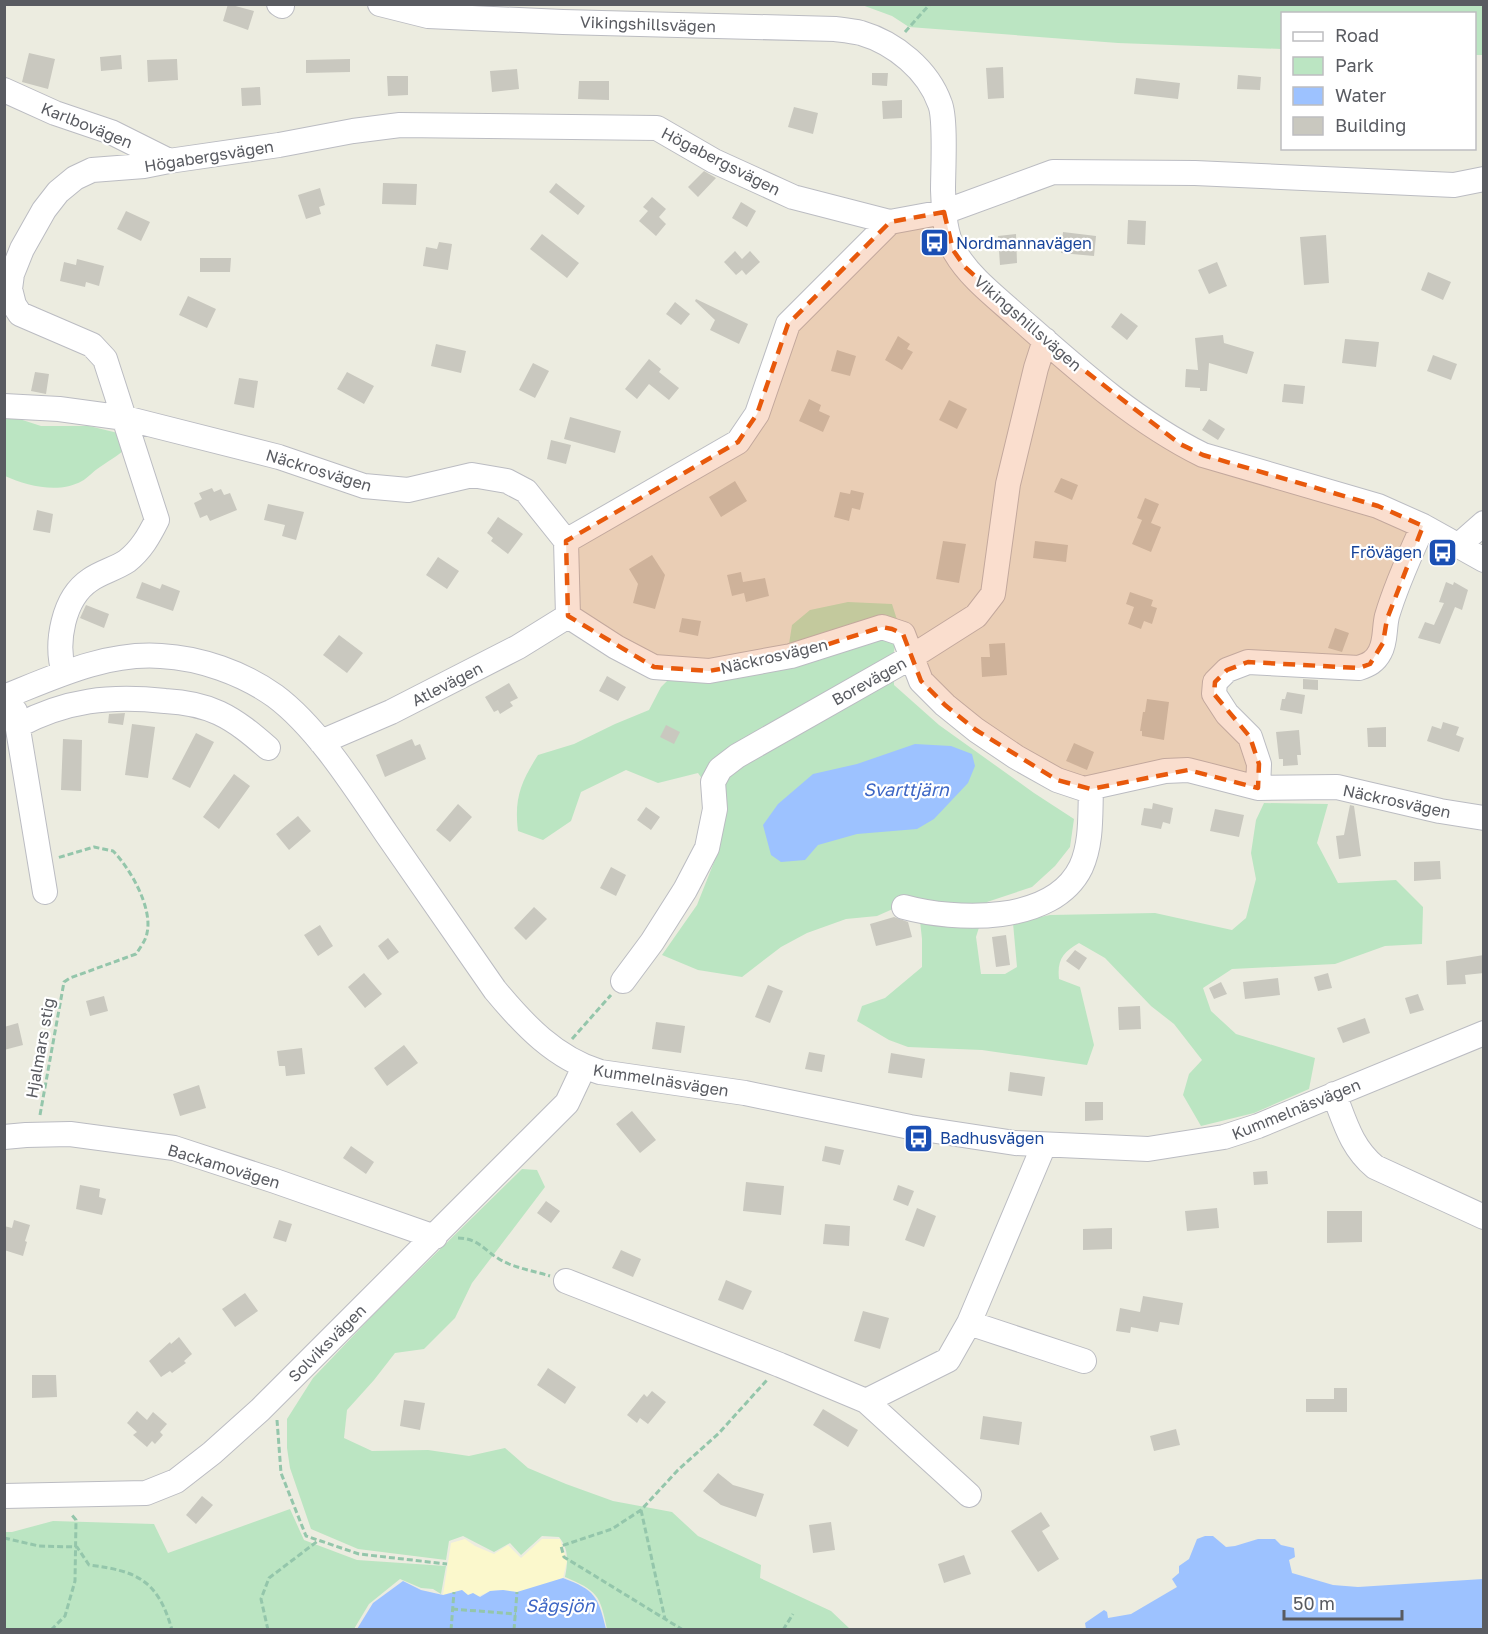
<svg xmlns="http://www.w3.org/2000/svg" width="1488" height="1634" font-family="'Golos Text',sans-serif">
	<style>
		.green { fill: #bbe5c2 }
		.sand { fill: #fbf8cc }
		.water { fill: #9dc2ff }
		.building { fill: #c9c8bf }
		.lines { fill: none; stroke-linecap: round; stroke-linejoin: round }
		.minor-casing { stroke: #bbbcc2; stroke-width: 26 }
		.path { stroke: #94c6ab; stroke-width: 3; stroke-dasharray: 6 3; stroke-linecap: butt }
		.minor { stroke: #fff; stroke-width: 24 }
		.marked { fill: #e8590c; fill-opacity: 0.2; stroke: #e8590c; stroke-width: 4.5; stroke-dasharray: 12 8; stroke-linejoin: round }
		.labels { text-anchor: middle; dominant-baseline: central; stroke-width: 4.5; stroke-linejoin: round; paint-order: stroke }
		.street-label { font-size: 16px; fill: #595b61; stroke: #fff }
		.transit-label { font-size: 16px; fill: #164399; stroke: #fff; text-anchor: start }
		.water-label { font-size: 18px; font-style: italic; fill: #3d66c5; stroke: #fff }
	</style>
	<rect width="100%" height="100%" fill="#ecece0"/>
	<path class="green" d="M862,5h621v50h-8l-1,-41h-192v35l-164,-6 -209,-16 -17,-11z
		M4,414l37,12h48l33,8 8,11c-9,9 -19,14 -30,22 -7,4 -12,11 -18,14 -23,13 -55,5 -77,-5z
		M848,602l44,2 7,22 -6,30 1,29 45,40 95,68 40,26 -4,28 -15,19 -23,21 -45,15 -11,35 5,37h24l12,-7 -4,-44 37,-8 105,-2 77,17 14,-12 10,-39 -5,-26 5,-33 8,-17 64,1 -11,39 21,40 58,-3 27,27 -1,37 -37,2 -50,18 -103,5 -29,19 8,23 25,23 79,24 -6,31 -55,24 -53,13 -18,-31 6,-21 13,-14 -28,-36 -23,-18 -46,-48 -26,-15c-16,9 -22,17 -20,36l21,8 14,58 -7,20 -105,-15 -74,-3 -19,-7 -32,-19 5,-15 23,-8 37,-31v-28l-2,-18 -16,-17 -27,12 -31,3 -39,14 -26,14 -39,30 -44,-7 -36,-15 35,-50 21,-53 5,-43 -25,-36 -40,10 -32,-13 -45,22 -10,29 -28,19 -25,-9c-4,-33 3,-49 20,-76l36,-11 41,-20 34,-14 12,-23 10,-10 115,-14 6,-38 18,-15z
		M522,1169l15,1 8,17 -73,96 -17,35 -31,31 -29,4 -21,27 -27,30 -3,28 28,13 56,-1 41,6 36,-8 23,20 38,16 47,17 59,11 26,24 63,29 -1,13 71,33 19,18h-243c-7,-35 -10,-38 -42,-52 3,-15 4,-28 -6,-40l-17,-1 -21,19 -11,-12 -16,9 -31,-16 -14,5 -3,19 -88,-11 -47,-20 -21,-61 -3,-20v-29l26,-41 63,-66z
		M290,1509l14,31 53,20 89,6 -5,28 -8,-5 -12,-1 -21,-9 -31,25 -15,25h-349v-97h7l41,-11 101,3 14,29z"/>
	<path class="sand" d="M465,1539l10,7 19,8 14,-9 13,13 21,-19h18l7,22 -4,17c-12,4 -37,14 -47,14 -8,0 -15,-4 -24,-1 -13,3 -17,12 -30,-1l-19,5 8,-52z"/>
	<path class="water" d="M915,744l36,2 21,8 3,12 -7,17 -34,36 -17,10 -60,5 -39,11 -13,15 -24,2 -10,-7 -8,-30 15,-21 35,-30 44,-10z
		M1205,1536h8l13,11 9,-1 23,-7h17l6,6 13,3 1,9 -6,3 3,13 41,12 25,2 125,-8v50h-397l-1,-6 19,-13 3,2 1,6 23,-4 46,-27 -5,-8 7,-6v-7l10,-7 8,-20z
		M563,1578c32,12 35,18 43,51h-249l16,-26 30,-22 18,9 22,5 19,-5 6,5 5,-2 7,4 10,-6 13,-1 14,2z"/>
	<path class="building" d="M228,4l26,7 -6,19 -25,-9z
		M29,53l26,6 -7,30 -26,-7z
		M121,55l1,14 -21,2 -1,-14z
		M177,59l1,21 -30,2 -1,-22z
		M350,59v13l-44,1v-13z
		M1003,67l1,31 -16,1 -2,-31z
		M517,69l2,20 -27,3 -2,-21z
		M872,73h16l-1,13 -15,-1z
		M1238,75l23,2 -1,13 -23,-1z
		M387,76h21v19l-20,1z
		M1136,78l44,5 -2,16 -44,-5z
		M579,81h30v19l-31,-1z
		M260,87l1,18 -19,1 -1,-18z
		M902,100v18l-19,1 -1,-18z
		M794,107l24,6 -5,21 -25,-7z
		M704,171l12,7 -18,19 -10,-10z
		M383,183l34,1 -1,21 -34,-1z
		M556,183l29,23 -7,9 -29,-23z
		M320,188l5,17 -6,2 2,7 -15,5 -8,-24z
		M652,197l14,12 -7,8 7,7 -10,12 -17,-15 9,-10 -5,-4z
		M741,202l15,9 -9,16 -15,-9z
		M126,211l24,11 -9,19 -24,-12z
		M1128,220l18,1 -1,24 -18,-1z
		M1063,232l33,4 -2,20 -33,-3z
		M542,234l37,29 -12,15 -37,-29z
		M1016,234l1,29 -17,2 -2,-29z
		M1326,235l3,48 -25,2 -4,-48z
		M439,242l13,2 -4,26 -25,-4 3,-19 11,2z
		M735,251l7,8 8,-8 10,11 -14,13 -4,-5 -6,5 -12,-13z
		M200,258h31l-1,14h-30z
		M77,259l27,7 -5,20 -13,-4 -1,5 -25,-6 4,-19 12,3z
		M1217,262l10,24 -18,8 -11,-24z
		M1428,272l23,10 -8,18 -22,-10z
		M188,296l28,13 -9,19 -28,-13z
		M696,299l52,25 -9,20 -29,-14 5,-10 -20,-19z
		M675,302l15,12 -9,11 -15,-11z
		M1121,313l17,13 -11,14 -16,-13z
		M1223,335l1,8 30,9 -7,22 -38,-11 -2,28h-7v-3l-15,-1 1,-18 12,1 -3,-32z
		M898,336l12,8 -3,5 6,3 -11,18 -17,-10z
		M1345,339l34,3 -3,25 -34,-4z
		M436,344l30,7 -5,22 -30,-7z
		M837,350l19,6 -6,20 -19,-5z
		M1433,355l24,9 -6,16 -24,-9z
		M649,359l12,10 -2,3 20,16 -10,12 -20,-16 -12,15 -12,-10z
		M533,363l16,8 -14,27 -16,-8z
		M35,372l14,2 -3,20 -15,-3z
		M347,372l27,14 -10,18 -27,-15z
		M239,378l19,3 -4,27 -20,-4z
		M1284,384l21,2 -2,18 -21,-2z
		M809,399l12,6 -2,6 11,5 -7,16 -24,-11z
		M949,400l18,9 -10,20 -18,-9z
		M570,417l51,14 -6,22 -51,-14z
		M1209,419l16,10 -7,11 -16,-10z
		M551,440l20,5 -5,19 -19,-5z
		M1061,478l17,7 -6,15 -18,-8z
		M735,481l12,20 -26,16 -12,-20z
		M212,488l2,4 7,-3 3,6 6,-2 7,17 -27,11 -3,-6 -7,3 -6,-15 8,-4 -3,-6z
		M851,490l13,3 -4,17 -8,-2 -3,13 -15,-4 6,-25 10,2z
		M1145,498l14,6 -8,19 10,4 -10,25 -19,-8 10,-24 -5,-2z
		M268,504l36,8 -8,28 -14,-4 3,-11 -21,-5z
		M37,510l16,4 -3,19 -17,-3z
		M498,517l25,17 -15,20 -17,-13 2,-3 -6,-5z
		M943,541l23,3 -7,39 -23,-4z
		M1035,541l33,4 -2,17 -33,-4z
		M652,555l13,20 -10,34 -22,-6 5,-19 -9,-15z
		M438,557l21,14 -12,18 -21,-14z
		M741,572l2,10 22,-4 4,18 -23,6 -2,-9 -12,3 -5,-21z
		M142,582l18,7 2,-5 18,7 -7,20 -37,-13z
		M1446,582l7,3 1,-3 14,8 -6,20 -7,-3 -15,37 -22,-6 7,-16 9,3 10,-22 -5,-1z
		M1130,592l23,8 -2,6 6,2 -5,16 -8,-3 -3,8 -13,-5 6,-17 -8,-3z
		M86,605l23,9 -5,14 -24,-10z
		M682,618l19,3 -3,15 -19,-4z
		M1335,628l14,5 -7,19 -14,-4z
		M339,635l24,18 -16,20 -24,-18z
		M1005,643l2,32 -25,2 -1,-20h9l-1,-13z
		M607,676l19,11 -8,14 -19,-10z
		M1303,679l15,1v10l-15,-1z
		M509,683l9,15 -8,4 3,4 -13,8 -2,-4 -4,2 -9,-15z
		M1287,692l18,3 -3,19 -22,-4 2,-11h3z
		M1147,699l22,3 -5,38 -22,-4v-5h-2l3,-19h2z
		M125,713l-2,12 -15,-2 1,-9z
		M1443,722l16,5 -3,8 8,3 -5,14 -32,-11 5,-15 9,3z
		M132,724l23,3 -7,51 -23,-3z
		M666,725l14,7 -6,12 -14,-7z
		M1386,727v20h-18l-1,-19z
		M1299,730l2,25h-4l1,10 -15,1v-7h-4l-3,-27z
		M196,733l18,9 -24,46 -18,-9z
		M63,739l19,1 -1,51 -20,-1z
		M412,739l3,7 5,-2 6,15 -41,18 -9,-22z
		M1074,743l20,9 -7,18 -21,-9z
		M234,774l16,12 -31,43 -16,-12z
		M1153,803l20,5 -3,16 -7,-2 -2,7 -20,-4 3,-17 8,1z
		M458,804l14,13 -22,25 -14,-12z
		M1350,805l4,1 7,50 -22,3 -3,-23 8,-1z
		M646,807l14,10 -9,13 -14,-10z
		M1215,809l29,6 -5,22 -29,-6z
		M298,816l13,15 -22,19 -13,-16z
		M1440,861l1,18 -27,2v-19z
		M611,867l15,8 -10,21 -16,-8z
		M534,907l13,12 -21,21 -12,-12z
		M894,917l14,5 4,15 -36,9 -6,-22z
		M320,925l13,21 -15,10 -14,-21z
		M1006,935l4,30 -14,2 -4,-30z
		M388,938l11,14 -11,8 -10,-14z
		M1075,950l12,8 -8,12 -13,-9z
		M1484,955v18l-19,2 1,9 -19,1 -1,-24z
		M364,973l18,21 -17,14 -17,-21z
		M1328,973l4,15 -14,3 -4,-14z
		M1278,978l2,17 -35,4 -2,-17z
		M1221,982l6,12 -13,5 -5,-11z
		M768,985l15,6 -13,32 -15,-6z
		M1418,994l6,16 -14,4 -5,-16z
		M104,996l4,15 -18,5 -4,-15z
		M1140,1006l1,23 -22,1 -1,-23z
		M1365,1018l5,15 -27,10 -6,-15z
		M656,1022l29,4 -4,27 -29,-4z
		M18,1023l5,22 -19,5v-23z
		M404,1045l14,18 -31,23 -13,-18z
		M302,1048l3,26 -19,2 -1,-10h-6l-2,-15z
		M809,1052l16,3 -3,17 -17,-3z
		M891,1053l34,6 -3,19 -34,-5z
		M1010,1072l35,5 -3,19 -34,-5z
		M199,1085l7,23 -26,8 -7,-22z
		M1085,1102h18v18l-18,1z
		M632,1111l24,29 -16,13 -24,-29z
		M351,1146l23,16 -8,12 -23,-16z
		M825,1146l19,4 -4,15 -18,-4z
		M1267,1171l1,13 -14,1 -1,-13z
		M746,1182l38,4 -3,29 -38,-4z
		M80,1185l20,4 -1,8 7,2 -4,16 -26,-6z
		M898,1185l16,6 -6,15 -15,-6z
		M546,1201l14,10 -9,12 -14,-10z
		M917,1208l19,8 -12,31 -19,-7z
		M1217,1208l2,20 -32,3 -2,-20z
		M1327,1211h35v31l-35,1z
		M14,1220l16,5 -5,16 2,1 -4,14 -19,-6v-24l8,2z
		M279,1220l13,4 -6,18 -13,-4z
		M825,1224l25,2 -1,20 -26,-2z
		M1112,1228v21l-29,1v-21z
		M621,1250l20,9 -8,18 -21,-9z
		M726,1280l26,11 -9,19 -25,-10z
		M245,1293l13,18 -23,16 -13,-18z
		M1143,1296l40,7 -4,22 -19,-3 -2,10 -27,-5 -1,6 -14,-2 4,-23 20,4z
		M863,1311l26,7 -9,31 -26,-8z
		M179,1337l13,17 -8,7 2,2 -14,10 -2,-2 -9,6 -12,-16 21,-19 1,2z
		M548,1368l28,19 -11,17 -28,-19z
		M32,1375h24l1,22 -25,1z
		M1334,1388h13v24h-41v-13h28z
		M652,1391l14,11 -18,22 -8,-6 -3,5 -10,-8 17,-21 3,3z
		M404,1400l21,3 -5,27 -20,-4z
		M823,1409l35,21 -10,17 -35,-22z
		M137,1411l10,9 6,-8 14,12 -7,8 3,3 -8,9 -3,-3 -5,6 -14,-12 4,-3 -10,-9z
		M983,1416l39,6 -3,23 -39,-6z
		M1176,1429l4,16 -26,6 -4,-15z
		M718,1473l15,12 31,9 -8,23 -35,-12 -18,-14z
		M202,1496l11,9 -17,19 -10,-9z
		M1041,1512l9,14 -8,5 17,28 -21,13 -27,-41z
		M831,1522l4,28 -22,3 -4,-28z
		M964,1555l7,19 -27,9 -6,-19z"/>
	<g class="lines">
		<defs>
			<path id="minor" d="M279,4l3,2
				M380,4l48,12 135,6 272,7c8,1 18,2 26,4 34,10 67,37 79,71 6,15 3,67 3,86 1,20 1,44 12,62 15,26 41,45 63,65 57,50 116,104 185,138l175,51 45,20 61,34
				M4,90l51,23 56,19 58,29
				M4,406l55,3 66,9 154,39 85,29 44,4 64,-15 35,6 19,10 40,50 2,75 48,31 38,20 55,4 82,-15 91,-29 21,7 18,47 24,24 31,25 40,27 41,23 27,9 81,-18 23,-1 70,18 79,-1 103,24 44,7
				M566,541l172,-99 19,-28 31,-90 102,-102
				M1459,545l25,-22
				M64,673c-9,-30 -1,-75 26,-93 11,-8 25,-11 37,-19 14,-11 22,-25 30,-41l-52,-161 -13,-14 -72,-31 -6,-9 -4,-16 2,-15 10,-25 22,-39 14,-18 17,-14 17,-8 52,-4 25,-5 110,-16 74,-14 47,-6 257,3 57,33 79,36 97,25 54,-10 109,-40 142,1 259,12 30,-6
				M4,697c50,-20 102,-45 157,-41 39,2 82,17 114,40 43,32 81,93 111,137 36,52 72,104 109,157 29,35 60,68 105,82l145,21 165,34 105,16 133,6 76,-12 34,-11 226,-93
				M15,711l30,181
				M17,726c49,-26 93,-31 148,-25 19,1 37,4 54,12 19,9 34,22 49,35
				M321,742l70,-30 127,-65 50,-31
				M1258,788l1,-24 -9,-27 -23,-23 -13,-20 1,-12 12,-12 21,-8 111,6c9,-3 16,-6 21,-16 6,-11 4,-24 7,-36 9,-31 23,-61 36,-90
				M904,907c51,14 149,18 177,-40 11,-24 9,-53 10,-78
				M623,981l29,-39 33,-52 22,-42 8,-39 -2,-27 7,-13 17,-13 176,-100 63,-40 17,-22 15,-110 28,-116 9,-28
				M1334,1094c11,28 17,53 41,73l109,50
				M4,1137l22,-2 44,-1 104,14 101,33 160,56
				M566,1281l214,84 86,36 82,-41 21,-37 75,-178
				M969,1323l115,38
				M866,1401l103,94
				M4,1496l142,-3 30,-12 36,-28 48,-43 307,-307 17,-36"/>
		</defs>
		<use href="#minor" class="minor-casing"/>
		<path class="path" d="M905,32l25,-28
			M572,1039l39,-44
			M40,1115l24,-133 6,-4 66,-24c4,-6 10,-14 11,-21 6,-25 -17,-65 -34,-82l-19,-4 -37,11
			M458,1238c20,0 26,12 41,21 15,9 35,12 51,17
			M277,1420l4,53 25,63 53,18 88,10
			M641,1510l24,109
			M4,1538l35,8 38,1 12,18c48,6 69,15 83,65
			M452,1609l64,5
			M51,1630l14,-14 10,-35 1,-61 -5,-6
			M268,1630l-7,-31 8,-21 50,-38
			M451,1630l3,-38
			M514,1630l3,-38
			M683,1630l-119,-73 -3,-11 51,-17 29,-19 37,-40 41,-37 48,-53
			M783,1630l10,-16"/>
		<use href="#minor" class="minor"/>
	</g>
	<path class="marked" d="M944,212l9,38 12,17 80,73 135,104 23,11 175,51 45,20 -36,93 -4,24 -13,21 -11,4 -111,-6 -21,8 -12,12 -1,12 36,43 9,27 -1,24 -70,-18 -97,19 -34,-9 -81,-50 -31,-25 -24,-24 -18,-47 -11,-5 -10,-2 -91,29 -82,15 -55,-4 -86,-51 -2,-75 172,-99 19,-28 31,-90 102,-102z"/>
	<defs>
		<symbol id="bus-square" viewBox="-11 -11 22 22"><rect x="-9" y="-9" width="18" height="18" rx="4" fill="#1a4fb4" stroke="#fff"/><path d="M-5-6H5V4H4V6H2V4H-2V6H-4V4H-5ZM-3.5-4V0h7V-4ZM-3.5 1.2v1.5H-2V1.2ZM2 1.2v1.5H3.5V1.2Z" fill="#fff"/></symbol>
	</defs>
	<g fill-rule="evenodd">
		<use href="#bus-square" x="918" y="226" width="33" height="33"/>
		<use href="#bus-square" x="1426" y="536" width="33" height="33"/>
		<use href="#bus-square" x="902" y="1122" width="33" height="33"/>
	</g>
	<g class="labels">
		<g class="street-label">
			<text transform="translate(648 24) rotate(2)">Vikingshillsvägen</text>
			<text transform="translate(87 125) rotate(22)">Karlbovägen</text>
			<text transform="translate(209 156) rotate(-9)">Högabergsvägen</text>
			<text transform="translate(721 161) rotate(27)">Högabergsvägen</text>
			<text transform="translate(1028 323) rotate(41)">Vikingshillsvägen</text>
			<text transform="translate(319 470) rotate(17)">Näckrosvägen</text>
			<text transform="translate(774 656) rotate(-13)">Näckrosvägen</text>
			<text transform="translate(869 681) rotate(-29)">Borevägen</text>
			<text transform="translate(447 684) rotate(-27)">Atlevägen</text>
			<text transform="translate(1397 801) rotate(12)">Näckrosvägen</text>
			<text transform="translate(40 1048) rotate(-80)">Hjalmars stig</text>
			<text transform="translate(661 1080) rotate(9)">Kummelnäsvägen</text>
			<text transform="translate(1296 1109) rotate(-22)">Kummelnäsvägen</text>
			<text transform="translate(224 1166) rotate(17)">Backamovägen</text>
			<text transform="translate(327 1343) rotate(-45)">Solviksvägen</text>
		</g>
		<g class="transit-label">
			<text x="956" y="243">Nordmannavägen</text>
			<text x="1422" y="552" text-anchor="end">Frövägen</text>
			<text x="940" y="1138">Badhusvägen</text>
		</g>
		<g class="water-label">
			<text x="906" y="789">Svarttjärn</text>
			<text x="560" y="1605">Sågsjön</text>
		</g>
	</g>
	<rect width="1488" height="1634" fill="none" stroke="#595b61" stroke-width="12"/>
	<rect x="1281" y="12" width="195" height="138" fill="#ffffff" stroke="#bdbdc0" stroke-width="1.5"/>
	<rect x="1293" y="32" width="30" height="9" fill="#ffffff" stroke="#bdbdc0" stroke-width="1.5"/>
	<text x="1335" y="42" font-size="18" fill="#595b61">Road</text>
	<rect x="1293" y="57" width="30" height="18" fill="#bbe5c2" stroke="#bdbdc0" stroke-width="1.5"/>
	<text x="1335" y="72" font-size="18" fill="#595b61">Park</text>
	<rect x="1293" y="87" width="30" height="18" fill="#9dc2ff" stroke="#bdbdc0" stroke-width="1.5"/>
	<text x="1335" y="102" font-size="18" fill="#595b61">Water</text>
	<rect x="1293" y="117" width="30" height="18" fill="#c9c8bf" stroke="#bdbdc0" stroke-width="1.5"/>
	<text x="1335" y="132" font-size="18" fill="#595b61">Building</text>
	<path d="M1284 1610v9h118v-9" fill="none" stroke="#595b61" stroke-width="3"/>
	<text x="1293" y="1610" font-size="18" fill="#595b61" stroke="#ffffff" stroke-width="4.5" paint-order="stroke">50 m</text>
</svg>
